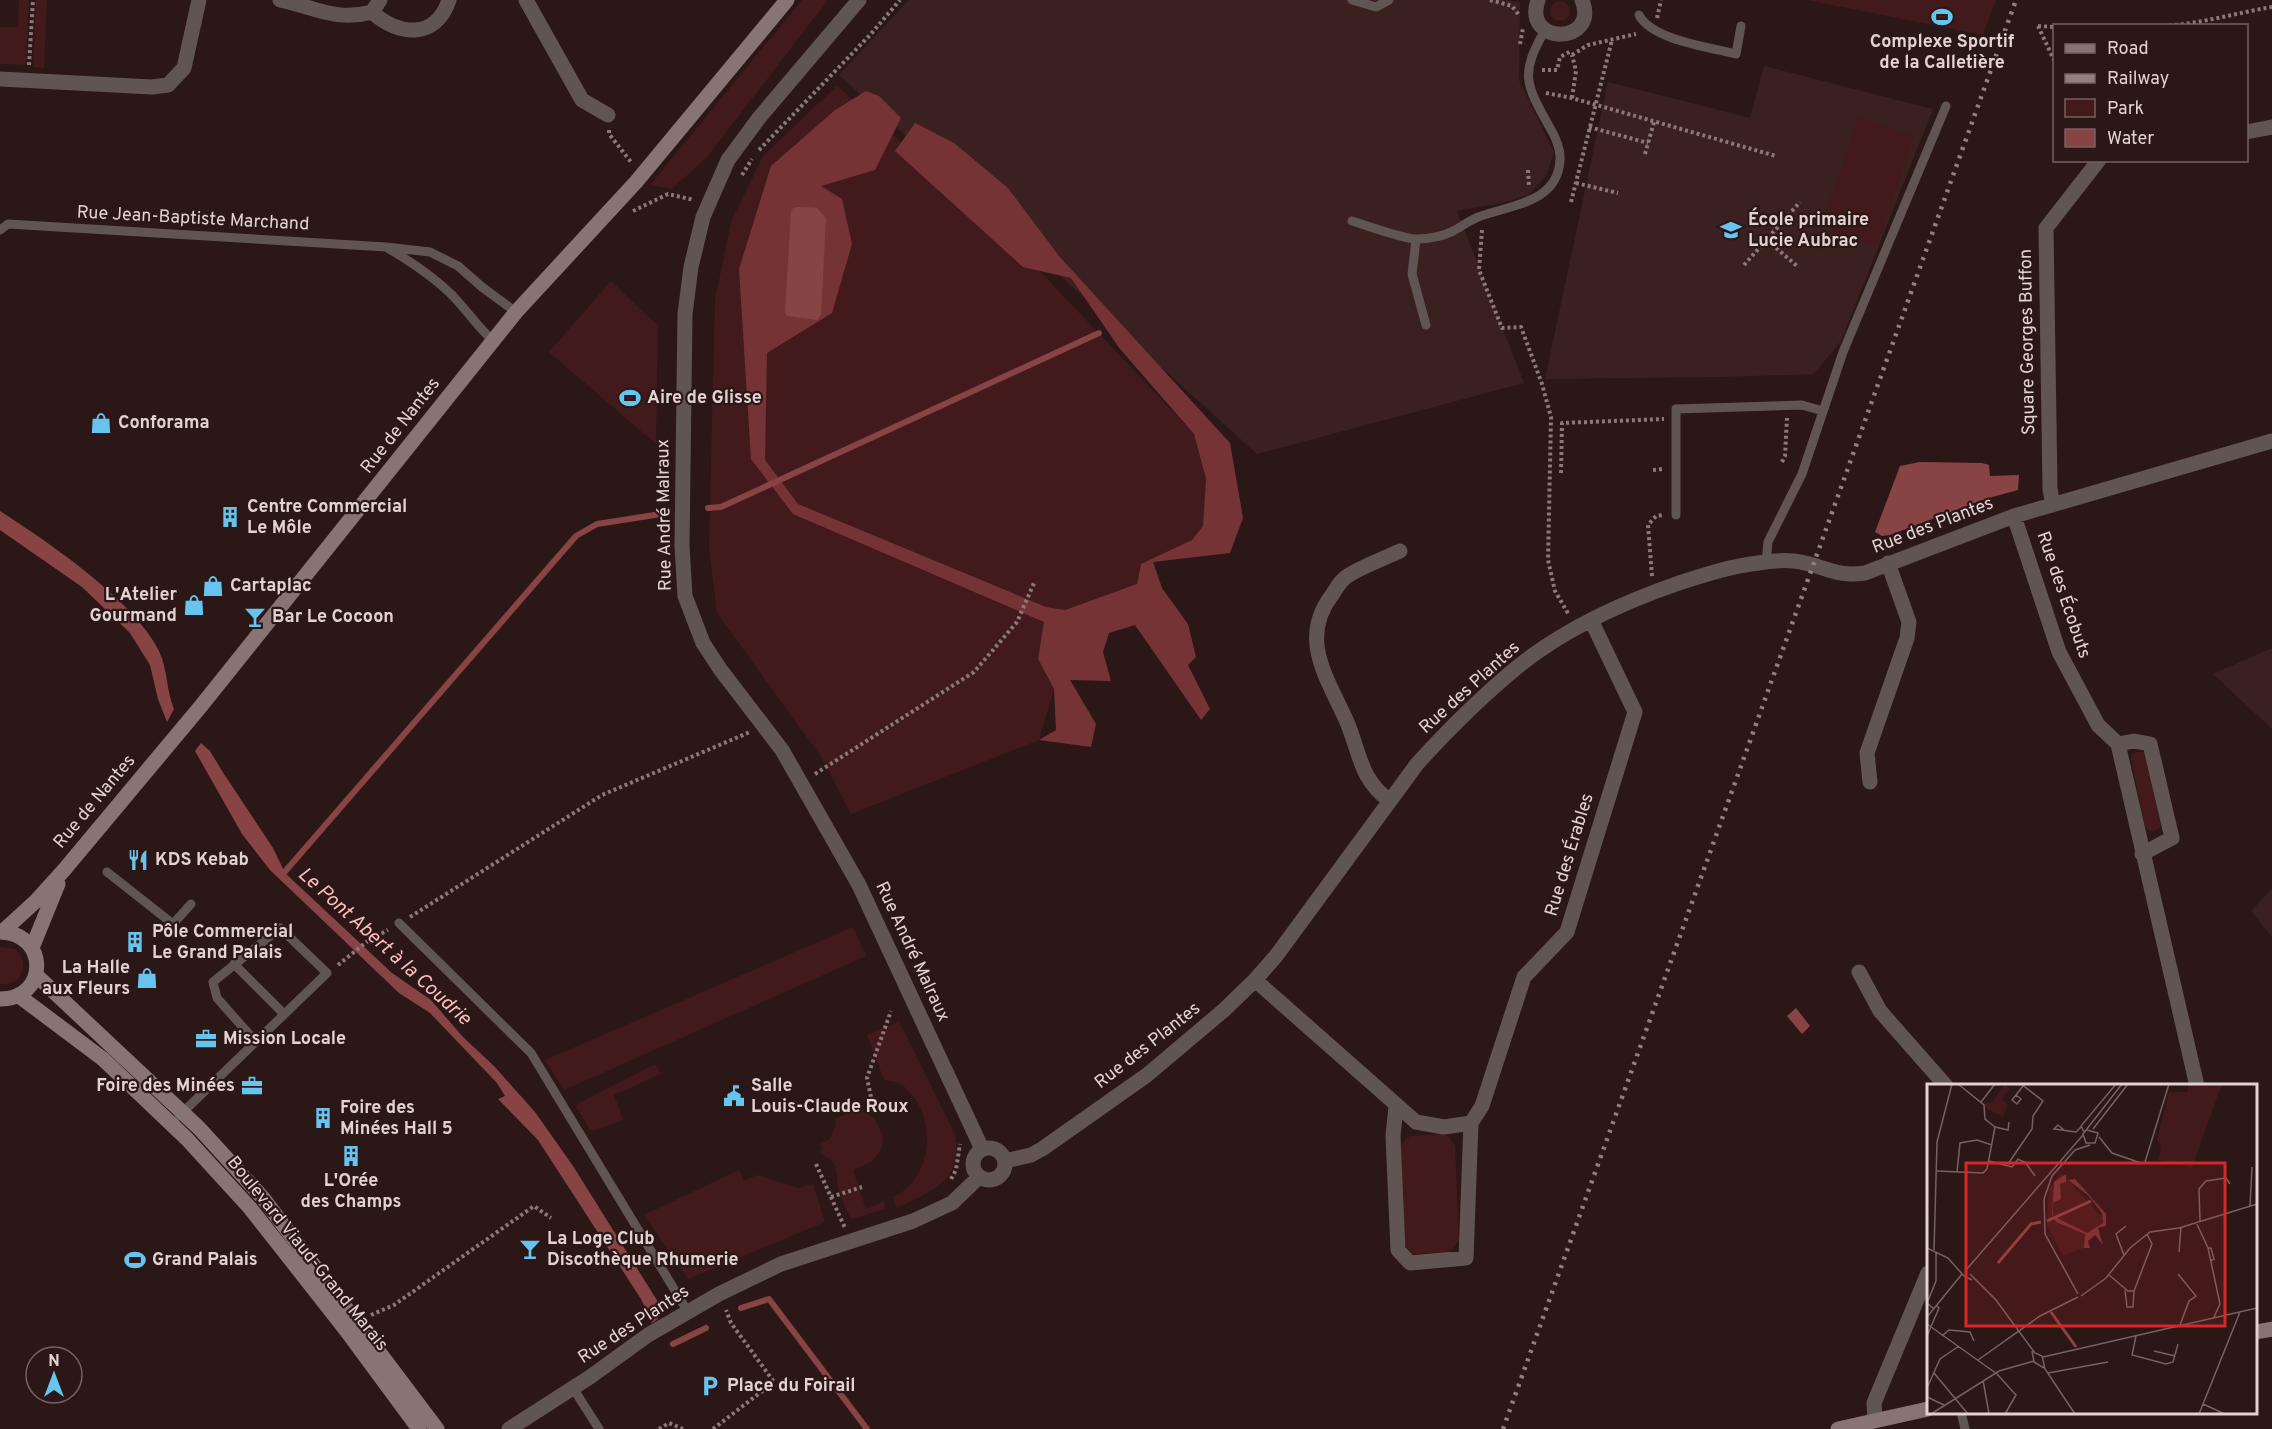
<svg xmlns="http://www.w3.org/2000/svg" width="2272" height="1429" font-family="Overpass,sans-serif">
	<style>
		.built { fill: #3b2020 }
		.green { fill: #421a1b }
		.forest { fill: #763336 }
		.water { fill: #884345 }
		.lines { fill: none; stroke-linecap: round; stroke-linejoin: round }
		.stream { stroke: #884345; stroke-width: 6 }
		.path { stroke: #8b7878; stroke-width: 4; stroke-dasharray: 3 3; stroke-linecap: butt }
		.lane { stroke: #615554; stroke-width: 9 }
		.street { stroke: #615554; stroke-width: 15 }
		.secondary { stroke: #877473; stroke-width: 15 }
		.rail { stroke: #928080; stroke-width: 4.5; stroke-dasharray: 3 6; stroke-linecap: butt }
		.labels { text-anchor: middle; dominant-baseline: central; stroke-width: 4.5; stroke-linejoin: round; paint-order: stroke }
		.poi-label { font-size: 18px; font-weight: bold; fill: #e2d2d2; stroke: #2c1717; text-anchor: start }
		.street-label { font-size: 18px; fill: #e2d2d2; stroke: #2c1717 }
		.water-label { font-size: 20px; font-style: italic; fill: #fbbbba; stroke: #2c1717 }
		.inset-river { fill: none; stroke: #884345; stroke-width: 3 }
		.inset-road { fill: none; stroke: #756262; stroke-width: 1.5 }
		.view { fill: #d62828; fill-opacity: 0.15; stroke: #d62828; stroke-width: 3 }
		.inset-edge { fill: none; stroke: #e2d2d2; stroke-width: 3 }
	</style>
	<rect width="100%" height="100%" fill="#2c1717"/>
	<path class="built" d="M909,0h594l17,2 -1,78 35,72 -8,24 -18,19 -22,7 -49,9 67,172 -267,71 -418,-379z
		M1764,66l169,43 -92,232 -27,33 -92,3 -177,2 63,-297 142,36z
		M2272,648v81l-59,-55z
		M2272,889v48l-21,-26z"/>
	<path class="green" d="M19,0h10l-3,65 -26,-1v-37h18z
		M36,0h11l-3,68 -11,-1z
		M802,0h26l-121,157 -35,32 -22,-4z
		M1807,0h189l-13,35z
		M1550 11a10 10 0 1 1 20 0a10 10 0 1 1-20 0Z
		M837,86l162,142 195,206 12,45 -3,47 -11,14 -50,24 -4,20 -73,26 -27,49 16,30 -15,51 -188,74 -29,-56 -105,-145 -8,-66 6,-247 16,-78 32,-66z
		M1858,117l56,19 -37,110 -56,-19z
		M611,281l47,45 -2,118 -107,-92z
		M2138,752h6l3,6 13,63v7l-7,4 -6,-2 -2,-3 -14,-68 1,-6z
		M853,927l13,29 -302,134 -19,-30z
		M0,947l15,2c16,14 7,38 -15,35z
		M899,1021l56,113c8,48 -22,56 -58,74l-4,-11c42,-18 45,-86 9,-112 -5,-3 -12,-4 -18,-5l-17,-45z
		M655,1064l6,10 -47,21 9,24 -28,12 -5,-1 -14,-23 3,-4z
		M861,1110l13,8 9,17 -1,13 -11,14 -18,8 13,39 18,-8 1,8 -34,10c-4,-8 -8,-17 -11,-26 -7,-20 4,-27 -20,-40l2,-5 -2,-4 10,-5 6,-14 -2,-6 20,-8z
		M1444,1134l6,4 5,8 4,95 -9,11 -38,2 -7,-9 -4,-101 9,-8z
		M739,1170l5,11 13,-6 42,13 14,-4 12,38 -137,57 -44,-64z"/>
	<path class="forest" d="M866,91l13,5 22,22 -26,52 -54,16 21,13 10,45 -20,69 -65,40 -2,107 33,44 248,103 19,3 72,-26 4,-20 51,-24 11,-14 3,-47 -12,-45 -74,-85 -49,-71 -48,-11 -128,-116 20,-28 39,20 54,45 51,68 171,187 13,75 -13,35 -77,9 9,26 26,36 8,33 -8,8 22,44 -9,11 -66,-95 -26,8 -6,19 8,29 -41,-1 26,44 -5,23 -52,-7 17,-10 -2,-41 -16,-30 6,-37 -251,-108 -42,-55 -12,-190 32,-103 64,-56z"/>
	<path class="water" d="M799,207l18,1 9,10 -5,97 -4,5 -30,-4 -2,-4 6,-100 2,-4z
		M1920,462l62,1 7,2 1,11 29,-1 -1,15 -33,9 -95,36 -8,1 -7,-4 25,-66z
		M0,511c48,31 134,89 159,140 9,19 7,39 15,58l-7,13 -9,-23 -8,-34 -20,-32 -48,-46 -82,-57z
		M201,743l9,8 14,23 49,74 12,25 107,100 39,27 32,37 31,29 41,46 38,54 87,139 -4,8 2,6 -6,4 -11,-24 -103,-159 -40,-41 7,-3 -8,-13 -67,-70 -31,-20 -129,-123 -28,-36 -47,-83z
		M1796,1008l14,18 -8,8 -15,-18z"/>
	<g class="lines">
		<path class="stream" d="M708,508l13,-1 378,-174
			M282,875l294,-339 21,-12 64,-10
			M741,1308l28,-9 98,130
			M673,1344l33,-16"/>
		<path class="path" d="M1490,0l22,6 7,9
			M1657,18l4,-18
			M2038,26l16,34
			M2038,26l16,1
			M2163,26c37,-2 73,-13 109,-19
			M1520,44l3,-16
			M1572,55l16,-10 48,-11
			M29,65l4,-65
			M1542,70h15l3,-13 11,-6
			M1546,93l26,5 204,58
			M1572,98l4,-27 -4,-16
			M1589,127l59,16
			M609,130v4l22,28
			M759,150l111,-115 30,-35
			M1645,154l9,-32
			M1528,170l1,17
			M742,175l10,-16
			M1576,183l42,10
			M1571,202l41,-162
			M633,211l35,-17 26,6
			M1482,230l-3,40 23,58 19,-1 21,57 9,33 -3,143 7,31 14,24
			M1767,240l30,26
			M1744,265l56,-63
			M1782,462l3,-6 2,-38
			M1653,470l10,-1
			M1561,473l1,-50 102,-4
			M1652,576l-4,-51 8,-9 7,-1
			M815,774l159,-102 43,-50 17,-39
			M410,917l192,-122 148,-63
			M338,965l31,-25 19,-10
			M871,1097l-4,-19 24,-67
			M816,1164l29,64
			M951,1179l5,-9 4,-26
			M831,1197l31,-10
			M371,1315l23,-10 140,-99 17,12
			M659,1429l10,-6 14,6
			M713,1429l61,-47 -43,-59 -5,-13"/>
		<path class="lane" d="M1352,0l24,7 13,-7
			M1639,15c13,25 70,32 97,39l5,-28
			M1352,221c14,4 53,19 66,18 10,0 26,-3 35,-8 10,-5 18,-12 28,-15 31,-11 77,-14 79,-56 1,-12 -5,-24 -11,-34 -24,-43 -29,-52 -4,-96
			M0,230l8,-6 378,23
			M1416,240l-4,34 14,51
			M493,341c-15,-14 -26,-30 -40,-45 -20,-20 -43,-35 -67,-49l44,5 28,14 24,21 34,25
			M1676,515v-106l126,-4 21,6
			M1766,562l2,-20 34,-68 41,-122 103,-246
			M107,872l66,52 18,-20
			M399,923l132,130 157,259
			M234,964l50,50
			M179,1116l3,-3 145,-140 -47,-45 -67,54 4,16 39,44
			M573,1388l26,41
			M1961,1412l4,17"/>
		<path class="street" d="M280,0c34,7 56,22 92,12l8,-12
			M526,0l56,100 26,15
			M859,0l-100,118 -31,42 -25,57 -12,50 -6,47 -3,232 3,50 18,47 17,26 62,81 77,135 123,264
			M1538,0c-16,46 62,45 44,0
			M372,12c26,24 64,28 77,-12
			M0,79l152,8 16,-2 16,-17 15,-68
			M2246,132l26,-5
			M2053,505l-3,-16 -4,-261 53,-68
			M2014,516l45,136 39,73 20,19 79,342
			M2118,744l16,-3 16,3 22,94 -30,16
			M1870,782l-3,-29 40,-115 2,-16 -21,-59
			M1390,801c-30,-21 -30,-48 -43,-79 -19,-43 -49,-83 -15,-127 4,-6 8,-14 14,-18 12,-9 39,-19 54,-26
			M1859,972l21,39 66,75
			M1255,980l161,142 28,5 27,-4 11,-17 42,-129 43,-45 68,-220 -44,-92
			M1396,1106l-3,30 5,114 12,13 56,-5 5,-135
			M973 1164a16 16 0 1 1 32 0a16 16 0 1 1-32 0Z
			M1005,1161l26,-6 11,-6 105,-74 77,-65 31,-30 21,-24 141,-192c30,-33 63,-66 98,-95 47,-39 106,-66 164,-86 25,-8 52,-17 79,-20 12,-2 24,-3 36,-2 28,3 41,17 71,12l149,-57 258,-75
			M1875,1420l-1,-17 54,-130
			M509,1429l81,-52 58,-42 71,-41 62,-30 132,-43 39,-18 27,-26"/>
		<path class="secondary" d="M0,932c49,1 49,67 0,67
			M2,932l34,-31 28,-31 137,-164 315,-394 120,-130 151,-182
			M32,948l26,-64
			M36,975l163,153 64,70 174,231
			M19,996l84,63 84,80 63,69 96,122 73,99
			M2256,1332l16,-3
			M1838,1429l90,-20"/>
		<path class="rail" d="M1503,1429l513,-1429"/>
	</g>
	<defs>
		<symbol id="stadium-bare" viewBox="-9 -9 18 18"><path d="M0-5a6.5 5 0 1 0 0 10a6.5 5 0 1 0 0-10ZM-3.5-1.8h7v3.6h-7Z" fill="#66c4ef" stroke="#2c1717" stroke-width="2.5" paint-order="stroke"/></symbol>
		<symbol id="school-bare" viewBox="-9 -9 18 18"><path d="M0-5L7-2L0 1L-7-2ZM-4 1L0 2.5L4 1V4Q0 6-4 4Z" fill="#66c4ef" stroke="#2c1717" stroke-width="2.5" paint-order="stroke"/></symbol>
		<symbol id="shop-bare" viewBox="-9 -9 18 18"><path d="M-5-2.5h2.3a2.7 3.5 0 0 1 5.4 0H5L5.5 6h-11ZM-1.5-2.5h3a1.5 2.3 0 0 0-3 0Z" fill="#66c4ef" stroke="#2c1717" stroke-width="2.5" paint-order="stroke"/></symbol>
		<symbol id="building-bare" viewBox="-9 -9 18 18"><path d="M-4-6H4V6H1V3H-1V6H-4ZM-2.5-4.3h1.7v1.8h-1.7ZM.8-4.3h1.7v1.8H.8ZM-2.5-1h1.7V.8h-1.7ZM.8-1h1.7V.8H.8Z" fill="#66c4ef" stroke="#2c1717" stroke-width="2.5" paint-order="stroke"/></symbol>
		<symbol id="bar-bare" viewBox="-9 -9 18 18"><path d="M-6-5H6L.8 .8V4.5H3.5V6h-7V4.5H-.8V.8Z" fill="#66c4ef" stroke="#2c1717" stroke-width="2.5" paint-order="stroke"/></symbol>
		<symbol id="restaurant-bare" viewBox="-9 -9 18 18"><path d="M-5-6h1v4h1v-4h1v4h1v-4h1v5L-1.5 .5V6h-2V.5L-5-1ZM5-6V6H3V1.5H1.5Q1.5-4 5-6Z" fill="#66c4ef" stroke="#2c1717" stroke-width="2.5" paint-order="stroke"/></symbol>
		<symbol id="office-bare" viewBox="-9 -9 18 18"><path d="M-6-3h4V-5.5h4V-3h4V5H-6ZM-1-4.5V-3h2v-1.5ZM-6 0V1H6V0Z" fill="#66c4ef" stroke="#2c1717" stroke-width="2.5" paint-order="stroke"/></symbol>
		<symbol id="civic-bare" viewBox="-9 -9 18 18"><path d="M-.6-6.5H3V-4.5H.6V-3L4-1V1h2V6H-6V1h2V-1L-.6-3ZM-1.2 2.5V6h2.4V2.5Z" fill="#66c4ef" stroke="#2c1717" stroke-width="2.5" paint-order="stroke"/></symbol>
		<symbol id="parking-bare" viewBox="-9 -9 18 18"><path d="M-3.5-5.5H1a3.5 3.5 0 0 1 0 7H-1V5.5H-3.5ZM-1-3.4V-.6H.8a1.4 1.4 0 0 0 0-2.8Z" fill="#66c4ef" stroke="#2c1717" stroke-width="2.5" paint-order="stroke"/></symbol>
	</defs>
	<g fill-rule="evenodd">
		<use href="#stadium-bare" x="1927" y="2" width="30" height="30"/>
		<use href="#school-bare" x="1716" y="215" width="30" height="30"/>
		<use href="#stadium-bare" x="615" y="383" width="30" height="30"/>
		<use href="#shop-bare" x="86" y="408" width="30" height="30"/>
		<use href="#building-bare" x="215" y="502" width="30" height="30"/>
		<use href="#shop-bare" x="198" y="571" width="30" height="30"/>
		<use href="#shop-bare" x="179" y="590" width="30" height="30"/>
		<use href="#bar-bare" x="240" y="602" width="30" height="30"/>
		<use href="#restaurant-bare" x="123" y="845" width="30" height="30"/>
		<use href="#building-bare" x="120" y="927" width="30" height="30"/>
		<use href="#shop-bare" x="132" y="963" width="30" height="30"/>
		<use href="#office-bare" x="191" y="1024" width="30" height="30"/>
		<use href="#office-bare" x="237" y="1071" width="30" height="30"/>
		<use href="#civic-bare" x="719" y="1081" width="30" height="30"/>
		<use href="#building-bare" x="308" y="1103" width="30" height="30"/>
		<use href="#building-bare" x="336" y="1141" width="30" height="30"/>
		<use href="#bar-bare" x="515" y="1234" width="30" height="30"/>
		<use href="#stadium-bare" x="120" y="1245" width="30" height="30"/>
		<use href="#parking-bare" x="695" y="1371" width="30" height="30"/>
	</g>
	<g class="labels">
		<g class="poi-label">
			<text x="1942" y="42" text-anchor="middle">Complexe Sportif<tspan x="1942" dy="21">de la Calletière</tspan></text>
			<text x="1748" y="220">École primaire<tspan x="1748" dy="21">Lucie Aubrac</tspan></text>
			<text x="647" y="398">Aire de Glisse</text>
			<text x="118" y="423">Conforama</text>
			<text x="247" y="507">Centre Commercial<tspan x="247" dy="21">Le Môle</tspan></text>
			<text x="230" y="586">Cartaplac</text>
			<text x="177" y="595" text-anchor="end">L'Atelier<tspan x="177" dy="21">Gourmand</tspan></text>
			<text x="272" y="617">Bar Le Cocoon</text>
			<text x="155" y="860">KDS Kebab</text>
			<text x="152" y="932">Pôle Commercial<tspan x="152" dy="21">Le Grand Palais</tspan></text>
			<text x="130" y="968" text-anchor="end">La Halle<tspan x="130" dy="21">aux Fleurs</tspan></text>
			<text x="223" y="1039">Mission Locale</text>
			<text x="235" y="1086" text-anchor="end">Foire des Minées</text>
			<text x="751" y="1086">Salle<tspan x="751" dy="21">Louis-Claude Roux</tspan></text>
			<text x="340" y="1108">Foire des<tspan x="340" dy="21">Minées Hall 5</tspan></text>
			<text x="351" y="1181" text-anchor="middle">L'Orée<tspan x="351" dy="21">des Champs</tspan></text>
			<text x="547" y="1239">La Loge Club<tspan x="547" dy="21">Discothèque Rhumerie</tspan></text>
			<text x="152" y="1260">Grand Palais</text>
			<text x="727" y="1386">Place du Foirail</text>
		</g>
		<g class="street-label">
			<text transform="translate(193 219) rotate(3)">Rue Jean-Baptiste Marchand</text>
			<text transform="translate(2028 342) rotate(-91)">Square Georges Buffon</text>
			<text transform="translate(401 426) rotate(-52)">Rue de Nantes</text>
			<text transform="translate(665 515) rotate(-91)">Rue André Malraux</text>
			<text transform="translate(1933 526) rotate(-21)">Rue des Plantes</text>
			<text transform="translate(2063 595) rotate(71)">Rue des Écobuts</text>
			<text transform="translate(1470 688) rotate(-42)">Rue des Plantes</text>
			<text transform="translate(95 802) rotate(-50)">Rue de Nantes</text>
			<text transform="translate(1570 855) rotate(-73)">Rue des Érables</text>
			<text transform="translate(912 952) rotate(65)">Rue André Malraux</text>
			<text transform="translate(1148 1046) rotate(-38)">Rue des Plantes</text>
			<text transform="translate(307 1254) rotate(51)">Boulevard Viaud-Grand Marais</text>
			<text transform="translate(634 1325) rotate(-33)">Rue des Plantes</text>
		</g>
		<g class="water-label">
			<text transform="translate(384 947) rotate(42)">Le Pont Abert à la Coudrie</text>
		</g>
	</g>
	<g transform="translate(1927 1084)">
		<rect width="330" height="330" fill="#2c1717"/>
		<path d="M262,0h33l-30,83 -34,-7 3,-14 -4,-6 12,-48h18zM78,1l5,4 -8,10 6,6 -5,12 -16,-8 -3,-7 7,1zM134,89l42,45 -1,7 -15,8 -3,15 -21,8 -16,-30 2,-38z" fill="#421a1b"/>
		<path d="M139,90v8l-6,2 1,15 -8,4v13l34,17 16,-10 -1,-10 -14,-18 -20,-15 7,-1 31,35v12l-8,2 5,17 -8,-10 -7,6 2,7h-6l1,-14 -29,-12 -4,-7 2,-33z" fill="#763336"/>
		<path class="inset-river" d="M120,137l44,-20M71,179l33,-39 10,-2M124,228l25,35"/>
		<path class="inset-road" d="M89,11l5,4 -4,5 -5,-4 4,-5 7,-9M54,18l14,-18M68,43l13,3 1,-8M166,45l35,-45M137,46l-6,-5 -4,4 22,3 5,-5M160,46l11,3 -3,10h-9l-3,-9 39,-50M157,48l-3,-6 35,-42M172,53l13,16 29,10M90,75l8,3 10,14M62,77l23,6 6,-8M218,78l24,-78M81,80l24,-35 1,-13 10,-15 -22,-17M10,87l46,2 4,-4 8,-42 -10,-8 -1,-14 -26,-21M30,88l3,-29 17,-3 15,5M323,122l2,-39M273,137l-1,-32 7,-8 20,-3 4,6M269,138l12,26 12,56 -6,13M0,164l21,10 16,18 8,4M281,164h3l3,11 -4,2M7,166l3,-108 15,-58M252,168l2,-25M197,171l-8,-21 10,-8M39,186l117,-135M43,190l26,26 39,53 7,3 3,13 30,45M251,190l18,22 -7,5 -9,24M182,191l19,16h6l18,-47 -5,-10M198,206l2,17h6l1,-16M151,210l-33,-60 -1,-35 8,-23 23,-26 15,-5M154,212l25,-18 24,-30 20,-16 29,-4 78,-24M7,225l-7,-6 9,-22v-29M0,233l35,-43M0,240l70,50 19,21 -11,19M0,252l12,-28 -2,-2M15,252l7,-6 21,2 4,9M209,252l-4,19 34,9 7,-2 5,-18M105,267l2,11 10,6M227,267l21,5M116,273l214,-49M51,276l62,-44 38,-19M7,289l34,41M121,289l60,-11M56,296l6,34M0,304l13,-29 19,-13M0,313l17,8M276,320l22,10M4,330l68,-43 35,-10M272,330l41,-102"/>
		<path class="view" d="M39,79h259v163h-259z"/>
		<rect width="330" height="330" class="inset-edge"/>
	</g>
	<rect x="2053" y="24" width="195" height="138" fill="#2c1717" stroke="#756262" stroke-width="1.5"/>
	<rect x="2065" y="44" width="30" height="9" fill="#877473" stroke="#756262" stroke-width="1.5"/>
	<text x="2107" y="54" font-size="18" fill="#e2d2d2">Road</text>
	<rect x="2065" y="74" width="30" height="9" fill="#928080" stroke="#756262" stroke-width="1.5"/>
	<text x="2107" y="84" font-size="18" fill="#e2d2d2">Railway</text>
	<rect x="2065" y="99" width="30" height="18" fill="#421a1b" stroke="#756262" stroke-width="1.5"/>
	<text x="2107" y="114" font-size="18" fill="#e2d2d2">Park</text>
	<rect x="2065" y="129" width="30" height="18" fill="#884345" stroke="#756262" stroke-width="1.5"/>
	<text x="2107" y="144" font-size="18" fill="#e2d2d2">Water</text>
	<g transform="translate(54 1375)"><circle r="28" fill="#2c1717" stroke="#756262" stroke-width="1.5"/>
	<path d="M0-4.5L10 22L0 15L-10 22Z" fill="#66c4ef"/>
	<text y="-9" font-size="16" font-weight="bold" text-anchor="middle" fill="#e2d2d2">N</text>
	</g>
</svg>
